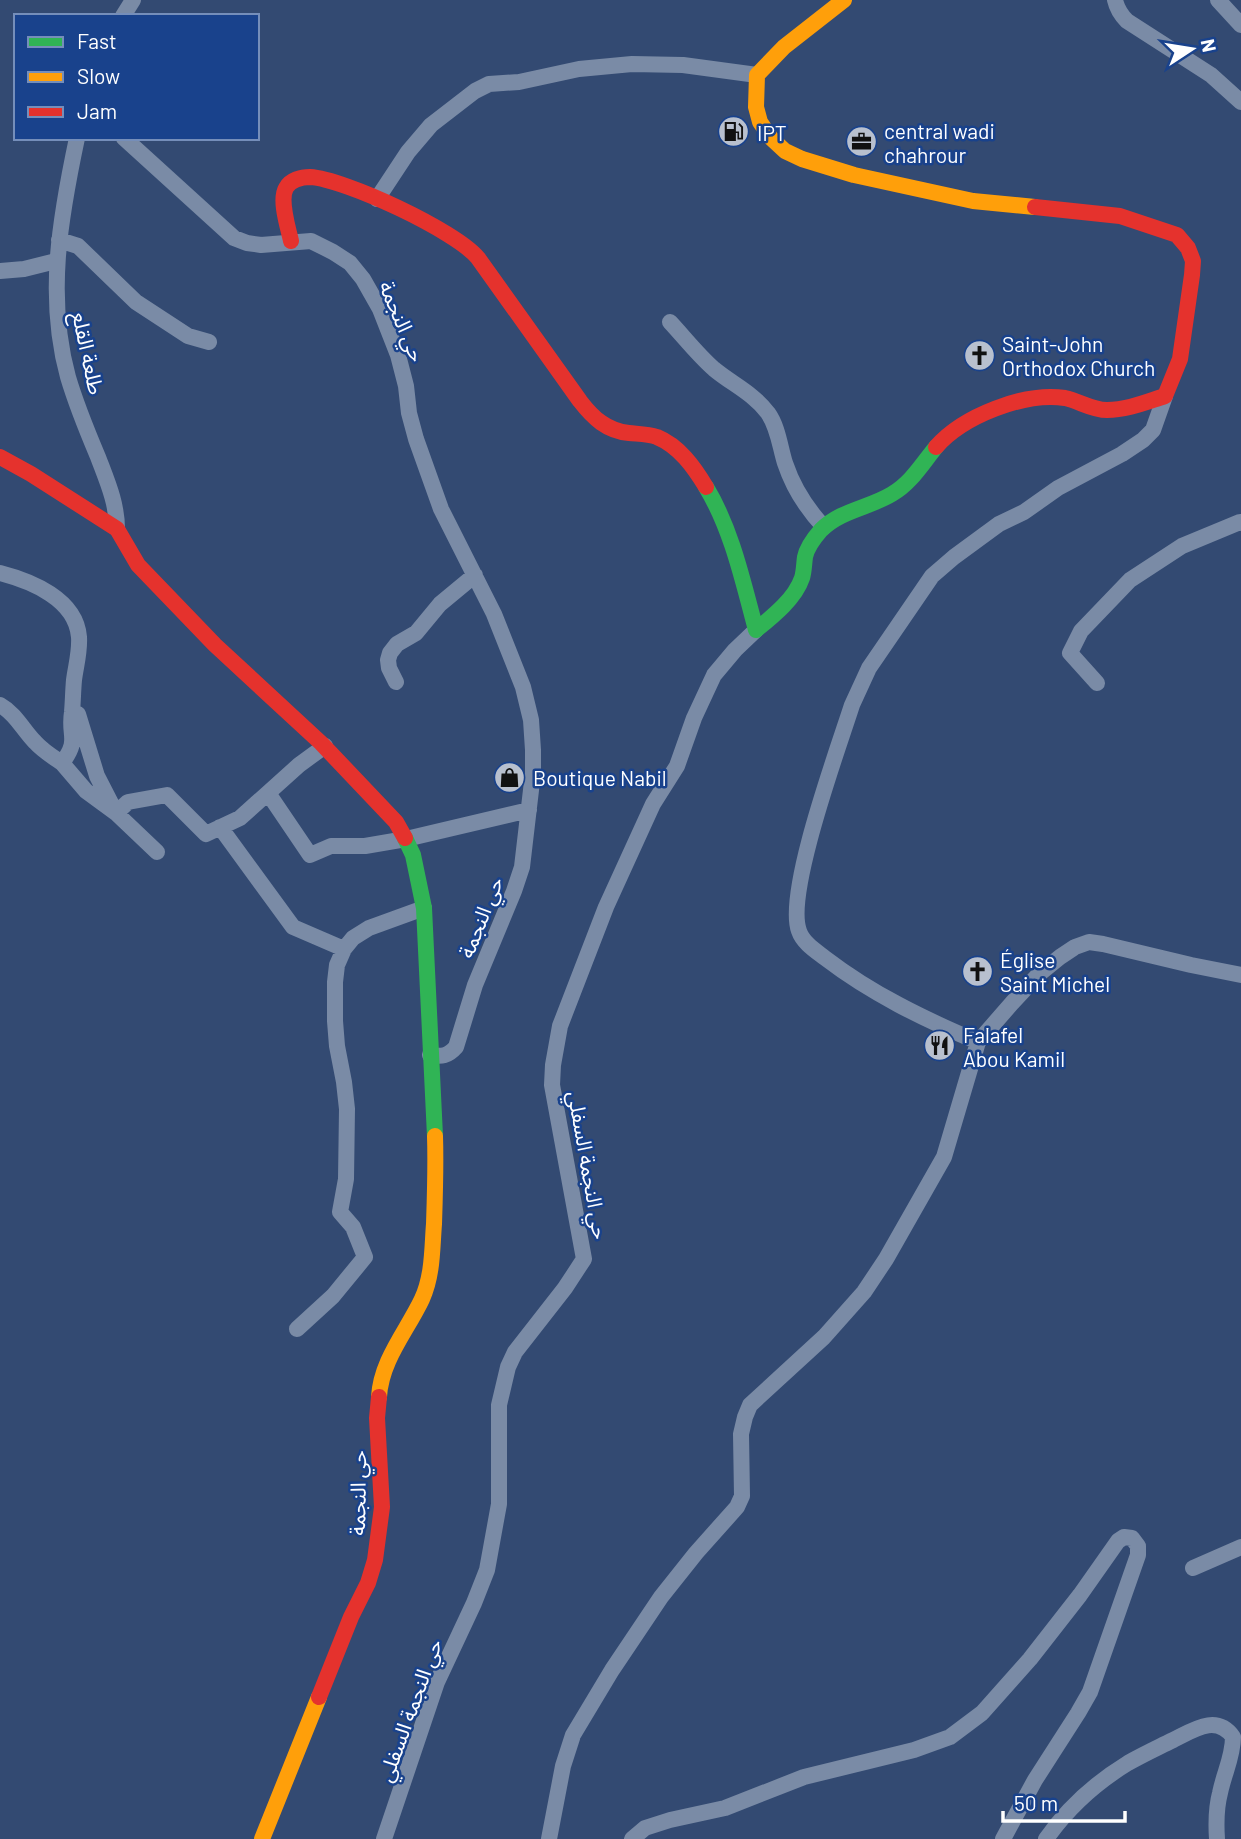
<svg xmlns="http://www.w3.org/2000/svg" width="1241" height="1839" font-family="Barlow,'Noto Sans Arabic',sans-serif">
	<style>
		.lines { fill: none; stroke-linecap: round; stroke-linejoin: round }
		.street { stroke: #7a8ba6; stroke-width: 16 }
		.fast { stroke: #30b455; stroke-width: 16 }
		.slow { stroke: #ff9f0a; stroke-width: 16 }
		.jam { stroke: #e5322d; stroke-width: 16 }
		.labels { text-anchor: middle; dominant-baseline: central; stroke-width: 5; stroke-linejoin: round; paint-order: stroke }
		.poi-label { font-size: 21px; fill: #fff; stroke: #19428c; text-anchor: start }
		.street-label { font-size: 21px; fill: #fff; stroke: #19428c }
	</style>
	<rect width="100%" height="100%" fill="#334a72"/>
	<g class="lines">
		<path class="street" d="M1115,0c2,9 6,15 12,21l84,54 30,27
			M1218,0l23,25
			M123,16l10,-16
			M77,138c-17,80 -31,159 -9,239 8,27 19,54 30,80 9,24 19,46 19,72
			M124,138l110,100 13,5 14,2 50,-4 22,11 17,11 13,16 17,30 18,46 8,31 3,27 7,26 25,70 53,105 29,73 8,33 2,30v23l-11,94 -8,24 -39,94 -19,62c-8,9 -14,10 -26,8
			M377,199l31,-47 23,-27 44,-34 14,-7 30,-2 60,-13 53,-5 51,1 74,10
			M59,240l19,6 58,56 52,34 21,6
			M0,271l24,-2 32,-8
			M670,322c14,15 28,33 44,47 18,15 39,24 54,44 10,14 12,34 17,50 8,24 22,46 39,64
			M0,573c31,8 76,26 79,64 1,15 -3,28 -5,43 -1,11 -1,21 -2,32 -4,25 8,27 -10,51 -9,-6 -19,-12 -27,-21 -12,-12 -19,-28 -35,-37
			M396,682l-7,-14 -1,-8 2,-7 7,-9 19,-11 24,-29 35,-29
			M1097,683l-27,-30 11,-22 49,-51 52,-34 58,-24 1,1
			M78,714l19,62 19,37 41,39
			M62,763l24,28 30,22 12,-11 39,-7 39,39 34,-16 59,-53 26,-19
			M268,793l42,62 21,-9h34l41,-7 123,-29
			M220,827l73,100 51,22
			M978,1042c-54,-23 -106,-48 -153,-84 -9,-7 -22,-15 -26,-27 -14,-38 39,-182 53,-226l17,-37 63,-92 22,-19 45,-33 25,-12 34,-24 64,-34 21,-14 10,-10 12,-34
			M297,1329l36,-33 32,-39 -12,-30 -13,-15 6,-33 1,-70 -3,-27 -7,-36 -2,-25v-39l2,-17 7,-16 9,-11 16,-10 55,-20
			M1193,1568l48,-21
			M384,1839l53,-157 37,-79 13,-33 12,-66v-99l9,-38 7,-15 50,-64 19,-29 -32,-174 1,-20 7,-39 46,-119 47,-103 24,-38 17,-48 20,-43 21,-25 21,-20
			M549,1839l14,-73 10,-31 39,-65 49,-73 35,-44 41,-46 5,-11 -1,-62 4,-17 5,-12 74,-68 40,-45 22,-33 58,-102 34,-115 34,-39 27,-29 21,-17 15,-10 14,-5 14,2 88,21 50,10
			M632,1839l13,-11 25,-8 55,-12 79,-31 110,-27 36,-13 32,-24 48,-54 50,-64 38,-54 6,-4 8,1 6,8v9l-48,137 -12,21 -43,67 -32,59
			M1046,1839c21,-30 51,-57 82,-76 14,-8 29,-15 43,-22 21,-10 45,-28 62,-4 0,20 -9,36 -13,56 -4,15 -4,31 -3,46"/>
		<path class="fast" d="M706,487c26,43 37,95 50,143 16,-13 39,-31 46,-52 2,-6 2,-14 3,-21 2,-10 9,-19 16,-27 20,-20 48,-22 71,-36 19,-11 30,-30 44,-47
			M405,838l8,17 11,53 11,228"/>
		<path class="slow" d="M844,0l-60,47 -27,28 -1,32 4,15 11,16 14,13 17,8 52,16 119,26 62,6
			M379,1397c2,-37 28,-66 43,-98 11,-24 10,-51 12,-75 1,-30 2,-58 1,-88
			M262,1839l57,-142"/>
		<path class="jam" d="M291,241c-3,-14 -12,-41 -5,-53 4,-8 15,-11 24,-11 35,2 146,54 168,81l102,143c13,17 27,30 49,32 9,1 19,1 28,4 22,9 37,30 49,50
			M936,447c27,-31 88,-55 129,-49 14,3 27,12 42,12 20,0 39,-8 58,-14l15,-37 12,-84 1,-14 -5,-13 -11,-13 -57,-19 -85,-9
			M0,457l31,17 86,55 21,36 77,80 106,98 75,79 9,16
			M319,1697l32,-80 17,-34 7,-23 7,-53 -5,-89 2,-21"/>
	</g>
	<defs>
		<symbol id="fuel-disc" viewBox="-11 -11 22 22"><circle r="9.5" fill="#b8c0ce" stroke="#19428c"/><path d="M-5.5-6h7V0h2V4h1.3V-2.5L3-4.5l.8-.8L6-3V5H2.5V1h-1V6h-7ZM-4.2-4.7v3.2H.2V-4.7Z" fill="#111"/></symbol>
		<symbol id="office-disc" viewBox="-11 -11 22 22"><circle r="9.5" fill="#b8c0ce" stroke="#19428c"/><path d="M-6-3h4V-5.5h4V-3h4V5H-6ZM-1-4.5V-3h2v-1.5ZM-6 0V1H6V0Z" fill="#111"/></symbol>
		<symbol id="church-disc" viewBox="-11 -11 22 22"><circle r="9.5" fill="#b8c0ce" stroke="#19428c"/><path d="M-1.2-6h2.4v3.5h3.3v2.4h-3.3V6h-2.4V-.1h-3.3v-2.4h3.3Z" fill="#111"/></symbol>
		<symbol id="shop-disc" viewBox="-11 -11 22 22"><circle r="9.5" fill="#b8c0ce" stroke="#19428c"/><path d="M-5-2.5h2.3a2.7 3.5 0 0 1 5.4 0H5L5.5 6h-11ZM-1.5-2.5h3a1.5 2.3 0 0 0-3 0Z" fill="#111"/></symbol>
		<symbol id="restaurant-disc" viewBox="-11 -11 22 22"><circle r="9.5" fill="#b8c0ce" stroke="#19428c"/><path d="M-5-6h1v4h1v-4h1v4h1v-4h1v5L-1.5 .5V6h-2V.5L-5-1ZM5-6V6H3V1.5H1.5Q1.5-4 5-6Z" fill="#111"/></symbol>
	</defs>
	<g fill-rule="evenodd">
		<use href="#fuel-disc" x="716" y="114" width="35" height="35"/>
		<use href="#office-disc" x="844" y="124" width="35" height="35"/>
		<use href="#church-disc" x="962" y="338" width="35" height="35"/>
		<use href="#shop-disc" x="492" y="760" width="35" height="35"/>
		<use href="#church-disc" x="960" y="954" width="35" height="35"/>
		<use href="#restaurant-disc" x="922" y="1028" width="35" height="35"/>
	</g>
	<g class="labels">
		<g class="poi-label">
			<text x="884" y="130">central wadi<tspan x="884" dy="24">chahrour</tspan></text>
			<text x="757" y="132">IPT</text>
			<text x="1002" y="343">Saint-John<tspan x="1002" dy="24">Orthodox Church</tspan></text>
			<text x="533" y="777">Boutique Nabil</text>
			<text x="1000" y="959">Église<tspan x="1000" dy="24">Saint Michel</tspan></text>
			<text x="963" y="1034">Falafel<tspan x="963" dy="24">Abou Kamil</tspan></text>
		</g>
		<g class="street-label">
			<text transform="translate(403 321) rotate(67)">حي النجمة</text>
			<text transform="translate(89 353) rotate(78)">طلعة القلع</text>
			<text transform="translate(480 917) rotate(-68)">حي النجمة</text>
			<text transform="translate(589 1165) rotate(80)">حي النجمة السفلي</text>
			<text transform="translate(357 1493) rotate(-89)">حي النجمة</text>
			<text transform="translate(409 1710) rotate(-70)">حي النجمة السفلي</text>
		</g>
	</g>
	<rect x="14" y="14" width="245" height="126" fill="#19428c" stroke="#758eba" stroke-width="2"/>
	<rect x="28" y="37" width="35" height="10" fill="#30b455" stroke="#758eba" stroke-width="2"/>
	<text x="77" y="49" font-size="21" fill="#ffffff">Fast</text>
	<rect x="28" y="72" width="35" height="10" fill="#ff9f0a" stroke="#758eba" stroke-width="2"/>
	<text x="77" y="84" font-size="21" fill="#ffffff">Slow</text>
	<rect x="28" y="107" width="35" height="10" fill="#e5322d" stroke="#758eba" stroke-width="2"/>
	<text x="77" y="119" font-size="21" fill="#ffffff">Jam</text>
	<g transform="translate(1192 49) rotate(78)" stroke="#19428c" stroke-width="5" paint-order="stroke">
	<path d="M0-5L12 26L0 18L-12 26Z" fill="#ffffff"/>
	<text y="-10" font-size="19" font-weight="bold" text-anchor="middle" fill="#ffffff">N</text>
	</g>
	<path d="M1003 1811v10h122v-10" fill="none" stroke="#ffffff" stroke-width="3.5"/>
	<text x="1014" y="1811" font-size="21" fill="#ffffff" stroke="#19428c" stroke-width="5" paint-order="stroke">50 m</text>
</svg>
